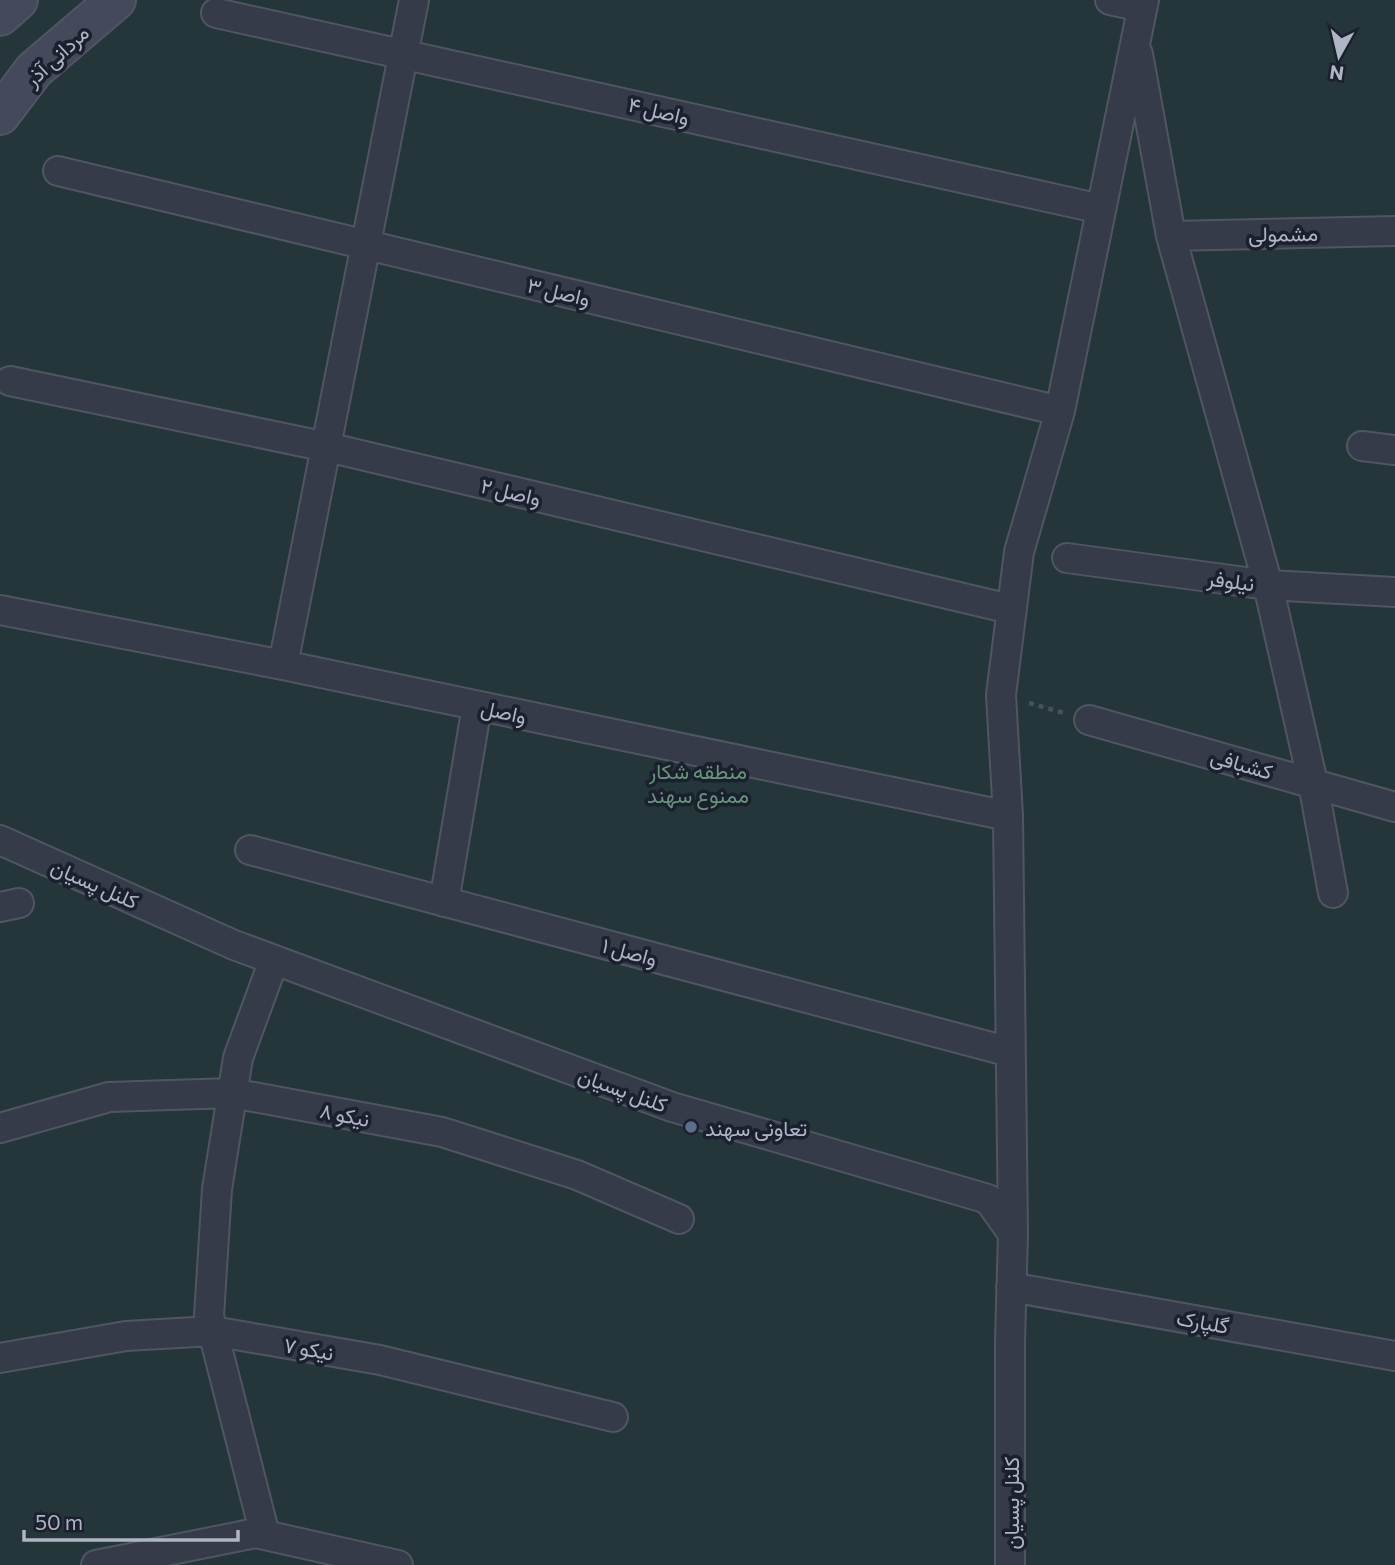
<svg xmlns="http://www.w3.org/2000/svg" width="1395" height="1565" font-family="Commissioner,Vazirmatn,sans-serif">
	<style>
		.green { fill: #25363b }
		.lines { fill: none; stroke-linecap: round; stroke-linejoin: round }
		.street-casing { stroke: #505564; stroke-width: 32 }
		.secondary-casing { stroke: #505564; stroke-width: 42 }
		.path { stroke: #435359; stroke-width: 4.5; stroke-dasharray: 5 5; stroke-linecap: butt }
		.street { stroke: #353b49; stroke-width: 28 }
		.secondary { stroke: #44495c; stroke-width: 38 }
		.service-dot { fill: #5c6f8a; stroke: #1b202e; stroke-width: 2.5 }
		.labels { text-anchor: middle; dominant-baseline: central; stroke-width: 7; stroke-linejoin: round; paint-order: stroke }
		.street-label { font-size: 21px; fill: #b0b5c5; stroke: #1b202e }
		.park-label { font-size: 21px; fill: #689579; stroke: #1b202e }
		.poi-label { font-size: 21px; fill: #b0b5c5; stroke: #1b202e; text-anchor: start }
	</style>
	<rect width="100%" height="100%" fill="#222838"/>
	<path class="green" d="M0,0h1395v1565h-1395z"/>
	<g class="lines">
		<defs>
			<path id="street" d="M1110,0l32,7
				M216,13l885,196
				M1138,54l33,182 97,349 45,198 20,110
				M58,171l1002,240
				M1171,236l224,-5
				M10,381l317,66 683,162
				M1362,446l33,4
				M1067,558l201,27 127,7
				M0,610l283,55 725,151
				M283,665l131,-665
				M1089,720l306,87
				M0,840l234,105 438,162 316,92 25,35 -3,108v223
				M250,850l760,202
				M444,902l33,-196
				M0,907l19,-4
				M0,1128l109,-31 123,-4 210,39 135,43 102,44
				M1013,1234l-5,-418 -7,-121 18,-143 41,-141 84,-411
				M1011,1287l384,69
				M0,1358l126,-22 87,-5 167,29 233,57
				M265,1535l-56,-219 8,-127 21,-131 36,-98
				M96,1565l160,-32 142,32"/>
			<path id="secondary" d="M0,16l18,-16
				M0,115l34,-45 82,-70"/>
		</defs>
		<use href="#street" class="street-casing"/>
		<use href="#secondary" class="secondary-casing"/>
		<path class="path" d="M1029,703l35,10"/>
		<use href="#street" class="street"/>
		<use href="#secondary" class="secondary"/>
	</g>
	<circle class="service-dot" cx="691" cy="1127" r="7"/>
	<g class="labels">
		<g class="street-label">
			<text transform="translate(56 55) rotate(-43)">مردانی آذر</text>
			<text transform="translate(659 110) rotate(13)">واصل ۴</text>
			<text transform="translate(1283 233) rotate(-1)">مشمولی</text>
			<text transform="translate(559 291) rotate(13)">واصل ۳</text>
			<text transform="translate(511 491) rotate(13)">واصل ۲</text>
			<text transform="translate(1231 580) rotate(7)">نیلوفر</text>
			<text transform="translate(504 711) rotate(12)">واصل</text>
			<text transform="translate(1242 763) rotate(16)">کشبافی</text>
			<text transform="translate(95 883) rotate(24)">کلنل پسیان</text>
			<text transform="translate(630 951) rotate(15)">واصل ۱</text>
			<text transform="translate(623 1089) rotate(20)">کلنل پسیان</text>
			<text transform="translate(345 1114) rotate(11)">نیکو ۸</text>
			<text transform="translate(1203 1321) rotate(10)">گلپارک</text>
			<text transform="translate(309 1348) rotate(10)">نیکو ۷</text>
			<text transform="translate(1010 1503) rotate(-90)">کلنل پسیان</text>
		</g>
		<g class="park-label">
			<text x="698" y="770">منطقه شکار<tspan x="698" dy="24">ممنوع سهند</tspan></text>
		</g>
		<g class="poi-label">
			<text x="705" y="1127">تعاونی سهند</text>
		</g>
	</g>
	<g transform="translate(1339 56) rotate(188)" stroke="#1b202e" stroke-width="5" paint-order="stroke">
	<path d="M0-5L12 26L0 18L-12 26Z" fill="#b0b5c5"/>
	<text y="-10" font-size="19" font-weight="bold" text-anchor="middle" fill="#b0b5c5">N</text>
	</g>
	<path d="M24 1530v10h214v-10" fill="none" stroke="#b0b5c5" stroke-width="3.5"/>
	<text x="35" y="1530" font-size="21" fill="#b0b5c5" stroke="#1b202e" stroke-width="5" paint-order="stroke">50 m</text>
</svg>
